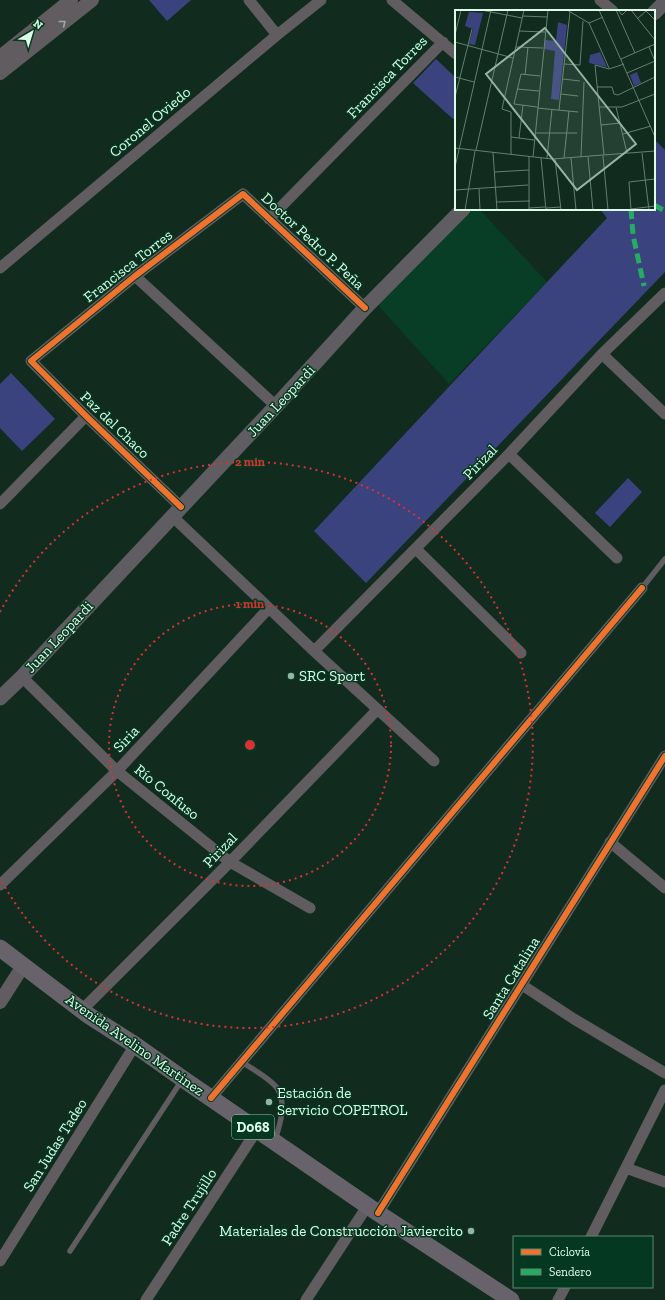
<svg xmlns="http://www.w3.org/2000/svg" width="665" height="1300" font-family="'Zilla Slab',serif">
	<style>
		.built { fill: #073e25 }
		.green { fill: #3b437f }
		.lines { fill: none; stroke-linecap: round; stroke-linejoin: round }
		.service { stroke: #605c60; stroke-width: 5.5 }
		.minor { stroke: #605c60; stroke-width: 11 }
		.tertiary { stroke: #605c60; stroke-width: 14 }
		.secondary { stroke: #5f5d61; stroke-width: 15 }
		.primary { stroke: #68636a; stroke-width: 17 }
		.quiet { stroke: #26ab63; stroke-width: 5; stroke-dasharray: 10 5; stroke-linecap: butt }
		.cycleway-casing { stroke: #053820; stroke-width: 8 }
		.cycleway { stroke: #ef722f; stroke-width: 6 }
		.oneway { stroke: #9faca4 }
		.ring { fill: none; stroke: #d63332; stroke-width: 2; stroke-dasharray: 2 4 }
		.poi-dot { fill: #96b4a2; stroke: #053820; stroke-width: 1.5 }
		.labels { text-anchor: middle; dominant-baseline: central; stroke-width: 3; stroke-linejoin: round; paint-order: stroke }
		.shield { fill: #053820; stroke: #9dc2ad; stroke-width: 1 }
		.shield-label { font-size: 14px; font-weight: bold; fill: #defde9 }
		.street-label { font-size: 15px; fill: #defde9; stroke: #053820 }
		.poi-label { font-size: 15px; fill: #defde9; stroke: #053820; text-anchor: start }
		.inset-road { fill: none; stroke: #638070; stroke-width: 1 }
		.view { fill: #96b4a2; fill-opacity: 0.15; stroke: #96b4a2; stroke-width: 2 }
		.inset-edge { fill: none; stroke: #defde9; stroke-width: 2 }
		.centre { fill: #d63332; stroke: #053820; stroke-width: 2 }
		.ring-label { font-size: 12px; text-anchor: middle; font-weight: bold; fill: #d63332; stroke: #053820; stroke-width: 3; stroke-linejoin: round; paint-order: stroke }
	</style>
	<rect width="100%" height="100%" fill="#112c1f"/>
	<path class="built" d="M469,209h10l68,73 -98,102 -71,-79z"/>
	<path class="green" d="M149,0h42l-24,21z
		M436,59l20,19v38l-3,3 -40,-36z
		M654,139l11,11v122l-299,311 -52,-52 293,-313 -7,-9h54z
		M11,373l44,46 -33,32 -22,-23v-44z
		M628,478l14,14 -32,35 -15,-14z"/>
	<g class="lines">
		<path class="service" d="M642,588l23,-29
			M242,1062c10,7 28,16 35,26 10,15 3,37 -2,52
			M70,1251l112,-171"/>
		<path class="minor" d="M249,0l28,35
			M392,0l64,54
			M600,0l13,11
			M269,219l174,-177
			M0,268l277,-233 44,-35
			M135,276l141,130
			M602,354l63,60
			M509,454l108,104
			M0,504l86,-88
			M181,507l-95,-91 -55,-55 104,-85 108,-82 122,114
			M172,516l142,135 120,110
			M416,549l105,104
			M314,651l195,-197 93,-100 63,-61
			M22,677l95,94 113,91 80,46
			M610,842l55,46
			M0,885l117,-114 152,-163
			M522,985l52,34 91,54
			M82,1010l148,-148 147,-152
			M211,1098l431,-510
			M626,1168l39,14
			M378,1213c96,-152 190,-305 287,-457
			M591,1237l74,-147
			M0,1261l135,-216
			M146,1300l111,-170
			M306,1300l62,-95
			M558,1300l7,-13"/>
		<path class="tertiary" d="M0,57l71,-57
			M0,73l92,-73
			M0,1002l23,-36"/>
		<path class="secondary" d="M654,13l11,-11
			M0,698l22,-21 254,-271 89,-98 98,-99"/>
		<path class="primary" d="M0,948l88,67 47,30 48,34 195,134 133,87"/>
		<path class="quiet" d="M654,205l11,6
			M631,209l2,26 11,51"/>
		<defs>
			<path id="cycleway" d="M181,507l-95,-91 -55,-55 104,-85 108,-82 122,114
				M211,1098l431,-510
				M378,1213c96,-152 190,-305 287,-457"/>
		</defs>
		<use href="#cycleway" class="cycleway-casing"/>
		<use href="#cycleway" class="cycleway"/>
	</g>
	<defs><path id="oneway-chevron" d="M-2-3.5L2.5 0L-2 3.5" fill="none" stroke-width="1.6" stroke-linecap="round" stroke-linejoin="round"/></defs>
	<use class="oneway" href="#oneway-chevron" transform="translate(63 23) rotate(-39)"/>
	<g class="ring">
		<circle cx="250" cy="745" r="141"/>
		<path d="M0 612A283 283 0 1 1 0 878"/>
	</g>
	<g class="poi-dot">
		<circle cx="291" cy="676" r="4"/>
		<circle cx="269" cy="1102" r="4"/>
		<circle cx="471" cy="1231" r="4"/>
	</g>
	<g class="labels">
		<rect class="shield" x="232" y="1115" width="42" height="24" rx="3"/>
		<g class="shield-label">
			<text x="253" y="1127">D068</text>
		</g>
		<g class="street-label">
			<text transform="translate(387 77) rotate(-46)">Francisca Torres</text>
			<text transform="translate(150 122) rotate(-40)">Coronel Oviedo</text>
			<text transform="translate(313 241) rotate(43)">Doctor Pedro P. Peña</text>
			<text transform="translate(128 266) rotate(-38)">Francisca Torres</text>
			<text transform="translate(281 401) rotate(-47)">Juan Leopardi</text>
			<text transform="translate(115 425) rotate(44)">Paz del Chaco</text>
			<text transform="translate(480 462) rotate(-46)">Pirizal</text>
			<text transform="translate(59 637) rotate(-47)">Juan Leopardi</text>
			<text transform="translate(126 739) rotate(-47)">Siria</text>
			<text transform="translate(167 792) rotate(39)">Río Confuso</text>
			<text transform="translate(220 850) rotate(-46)">Pirizal</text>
			<text transform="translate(511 978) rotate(-58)">Santa Catalina</text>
			<text transform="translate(135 1045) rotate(35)">Avenida Avelino Martinez</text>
			<text transform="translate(55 1145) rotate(-58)">San Judas Tadeo</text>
			<text transform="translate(189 1207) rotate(-57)">Padre Trujillo</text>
		</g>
		<g class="poi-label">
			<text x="299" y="676">SRC Sport</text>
			<text x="277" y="1093">Estación de<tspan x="277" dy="17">Servicio COPETROL</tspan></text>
			<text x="463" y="1231" text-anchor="end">Materiales de Construcción Javiercito</text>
		</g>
	</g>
	<g transform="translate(455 10)">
		<rect width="200" height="200" fill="#112c1f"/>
		<path d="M14,2l14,1 -8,32 -6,-1 4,-15 -8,-3zM103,12l9,3 -8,75 -8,-1 4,-48 -11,-2 1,-9 11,1zM145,42l7,15 -18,-4 1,-8zM182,62l4,11 -7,3 -4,-11z" fill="#3b437f"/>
		<path class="inset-road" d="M26,0l41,8M112,0l22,13 14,-6M144,0l56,127M161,0l19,43M163,0l4,5 5,-5M176,0l24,30M67,6l25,1M182,9l9,-8 9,9M134,13l20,45M64,21l26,1M0,25l6,-25M0,32l58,16M61,37l27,1M194,37l6,14M166,49l34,-15M109,54l16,1 3,-44M172,63l28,-12M70,65l3,-28M0,67l19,5M108,69l17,2M142,77h15l2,7 4,1 37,-18M62,79l22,2M106,84l17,2M0,87l17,-68M82,97l-23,-3 7,-30 19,2M144,97h23l33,-13M161,97l11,46M82,98l41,4M104,100l11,-98M146,115l20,-2M81,123h41M168,124l28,-8M56,127l23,3M64,128l4,-33M0,138l97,11 103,-8M21,140l32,-140M38,142l4,58M187,143l7,57M56,144v-42l-9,-3 22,-99M149,145l-9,-90 14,4 15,-5M74,146v54M148,146l5,54M78,147l15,-147M126,147l3,-75M133,147l5,53M86,148l5,52M92,148l5,-49M109,148l5,-47M116,148l5,52M100,149l6,51M0,157l36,-157M40,162l34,-2M24,179l1,21M0,180l73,-5M41,192l34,-1M74,198l16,-1M91,198l15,-1M176,199l24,-3M10,200l10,-59M176,200l-2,-28 26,-3"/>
		<path class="view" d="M90,18l91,116 -59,46 -91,-116z"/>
		<rect width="200" height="200" class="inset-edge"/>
	</g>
	<circle cx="250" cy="745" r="6" class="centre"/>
	<g class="ring-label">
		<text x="250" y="466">2 min</text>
		<text x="250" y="608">1 min</text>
	</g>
	<rect x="513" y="1236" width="140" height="52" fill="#053820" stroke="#5c8770"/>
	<rect x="521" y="1249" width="20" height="6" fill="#ef722f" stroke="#5c8770"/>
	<text x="549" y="1256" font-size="12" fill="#defde9">Ciclovía</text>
	<rect x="521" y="1269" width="20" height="6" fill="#26ab63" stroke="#5c8770"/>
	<text x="549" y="1276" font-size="12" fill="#defde9">Sendero</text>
	<g transform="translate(32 32) rotate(38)" stroke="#053820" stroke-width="3" paint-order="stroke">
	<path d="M0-3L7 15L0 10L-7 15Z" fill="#defde9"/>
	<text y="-6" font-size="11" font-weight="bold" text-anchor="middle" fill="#defde9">N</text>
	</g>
</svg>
